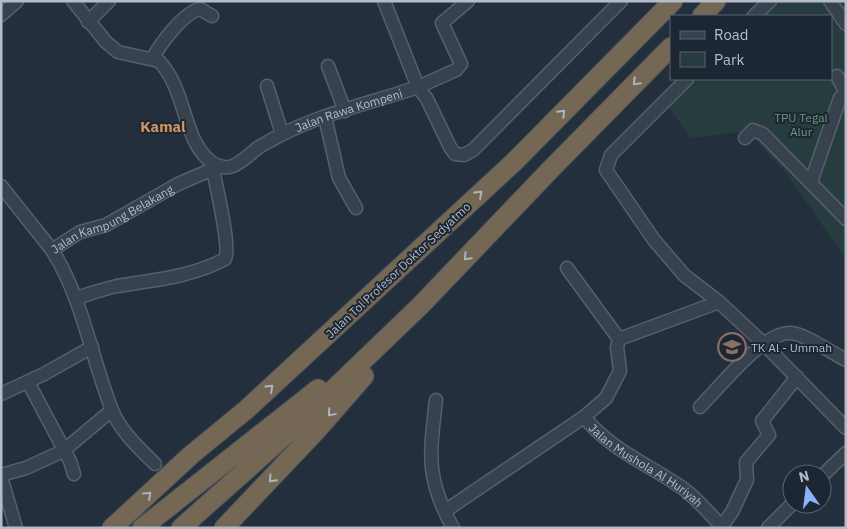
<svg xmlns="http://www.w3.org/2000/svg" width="847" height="529" font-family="'IBM Plex Sans',sans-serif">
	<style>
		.green { fill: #263c3f }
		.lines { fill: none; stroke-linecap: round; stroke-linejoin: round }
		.minor-casing { stroke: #565f6c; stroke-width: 15 }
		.highway-casing { stroke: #434c59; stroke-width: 21 }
		.minor { stroke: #38414e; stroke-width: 12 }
		.highway { stroke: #746855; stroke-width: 19 }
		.oneway { stroke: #aeb4bd }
		.labels { text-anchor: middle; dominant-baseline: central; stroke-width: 4; stroke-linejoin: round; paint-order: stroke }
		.street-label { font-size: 12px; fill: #b4bcc9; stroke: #1d2633 }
		.park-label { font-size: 12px; fill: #6b9a76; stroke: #1d2633 }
		.poi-label { font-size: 12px; fill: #b4bcc9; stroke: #1d2633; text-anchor: start }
		.quarter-label { font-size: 15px; font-weight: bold; fill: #d59563; stroke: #1d2633 }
	</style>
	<rect width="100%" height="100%" fill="#242f3e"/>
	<path class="green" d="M757,1h89v252l-3,2 -56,-81 -40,-43 -56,7 -27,-37 21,-22h146v-63h-88z"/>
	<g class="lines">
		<defs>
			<g id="minor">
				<path id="s1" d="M73,1l33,41 12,10 41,9c28,30 23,77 51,100 20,16 33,-2 49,-14 5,-3 11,-6 16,-9 44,-24 96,-35 143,-51l9,12 23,48 5,7 9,1 9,-5 148,-149"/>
				<path d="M384,1l34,86 38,-17 5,-6 -19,-41 26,-22"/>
				<path d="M830,1l16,23"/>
				<path d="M1,15l16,-14"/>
				<path d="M754,16l16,-15"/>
				<path d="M88,22l21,-21"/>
				<path d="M153,58c7,-14 31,-46 47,-49l12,7"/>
				<path d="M328,66l17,45"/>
				<path d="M837,76l9,17"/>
				<path d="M687,79l-76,76 -5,15 48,70 30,35 35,27 44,41 83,85"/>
				<path d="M267,86l15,48"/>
				<path d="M325,117l14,61 17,30"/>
				<path d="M745,138l8,-8 10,4 83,85"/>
				<path d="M811,182l29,-84 6,-4"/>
				<path id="s2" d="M1,186l51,64 28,-18 26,-7 72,-41 42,-18"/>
				<path d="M52,250c31,49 39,107 60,160 8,21 28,39 43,54"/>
				<path d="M567,268l52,71"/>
				<path d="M76,298c13,-4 27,-9 41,-12 36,-6 75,-9 108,-27 6,-12 -9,-73 -12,-90"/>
				<path d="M28,382l42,79 4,13"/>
				<path d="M1,394l43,-20 48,-27"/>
				<path d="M436,400c-6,54 -11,77 17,128"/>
				<path d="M700,407c19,-19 63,-76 91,-74 14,1 41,20 55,27"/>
				<path id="s3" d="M584,417c25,31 61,46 94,68 17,11 31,28 45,43"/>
				<path d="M1,475l25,-7 37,-17 49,-41"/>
				<path d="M822,476l24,-23"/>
				<path d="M1,477l15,51"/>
				<path d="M445,511l139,-94 22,-19 14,-27 -3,-24 2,-8 100,-37"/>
				<path d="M722,526l10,-14 15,-32 -1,-18 23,-27 -7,-14 35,-44"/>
				<path d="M768,528l24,-24"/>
			</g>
			<path id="highway" d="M702,16l14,-15
				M112,528l79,-73 56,-46 267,-247 159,-161
				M142,528l176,-139
				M181,528l110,-98 130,-125 129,-135 121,-123
				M224,528l92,-97 48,-55"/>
		</defs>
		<use href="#minor" class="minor-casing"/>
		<use href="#highway" class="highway-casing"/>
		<use href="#minor" class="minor"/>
		<use href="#highway" class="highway"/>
	</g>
	<defs><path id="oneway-chevron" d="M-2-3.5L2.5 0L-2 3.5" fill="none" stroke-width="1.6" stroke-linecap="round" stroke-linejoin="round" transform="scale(1.25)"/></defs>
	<g class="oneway">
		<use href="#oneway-chevron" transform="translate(636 82) rotate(135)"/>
		<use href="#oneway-chevron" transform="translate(562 113) rotate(-45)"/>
		<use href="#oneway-chevron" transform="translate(479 194) rotate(-43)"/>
		<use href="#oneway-chevron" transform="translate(467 257) rotate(133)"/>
		<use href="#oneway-chevron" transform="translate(270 388) rotate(-43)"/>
		<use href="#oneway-chevron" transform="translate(331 413) rotate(130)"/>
		<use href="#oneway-chevron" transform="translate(272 479) rotate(133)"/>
		<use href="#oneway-chevron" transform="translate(148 495) rotate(-43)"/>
	</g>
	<defs>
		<symbol id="school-ring" viewBox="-11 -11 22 22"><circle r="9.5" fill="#1d2633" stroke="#8d6e63" stroke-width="1.5"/><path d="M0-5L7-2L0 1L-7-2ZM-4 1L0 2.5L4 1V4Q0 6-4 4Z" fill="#8d6e63"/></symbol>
	</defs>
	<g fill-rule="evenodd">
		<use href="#school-ring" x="716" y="331" width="32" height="32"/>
	</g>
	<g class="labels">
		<g class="street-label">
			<text stroke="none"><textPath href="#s1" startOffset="378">Jalan Rawa Kompeni</textPath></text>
			<text stroke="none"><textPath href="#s2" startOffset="150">Jalan Kampung Belakang</textPath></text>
			<text transform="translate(398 270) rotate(-43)">Jalan Tol Profesor Doktor Sedyatmo</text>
			<text stroke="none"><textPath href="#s3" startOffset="79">Jalan Mushola Al Huriyah</textPath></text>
		</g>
		<g class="park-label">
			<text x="801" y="117">TPU Tegal<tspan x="801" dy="14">Alur</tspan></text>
		</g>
		<g class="poi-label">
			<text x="751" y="347">TK Al - Ummah</text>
		</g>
		<g class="quarter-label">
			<text x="163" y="126">Kamal</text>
		</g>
	</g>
	<rect width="847" height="529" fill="none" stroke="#b4bcc9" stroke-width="5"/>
	<rect x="670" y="15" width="162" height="65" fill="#1d2633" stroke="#59626f"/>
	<rect x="680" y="31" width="25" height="8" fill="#38414e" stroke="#59626f"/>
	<text x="714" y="40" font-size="15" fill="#b4bcc9">Road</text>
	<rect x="680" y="52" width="25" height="15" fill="#263c3f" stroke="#59626f"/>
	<text x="714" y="65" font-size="15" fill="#b4bcc9">Park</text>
	<g transform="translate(807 489) rotate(346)"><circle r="24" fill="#1d2633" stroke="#59626f"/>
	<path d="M0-4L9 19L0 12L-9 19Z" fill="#8ab4f8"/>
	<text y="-8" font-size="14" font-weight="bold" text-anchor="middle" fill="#b4bcc9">N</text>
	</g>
</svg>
